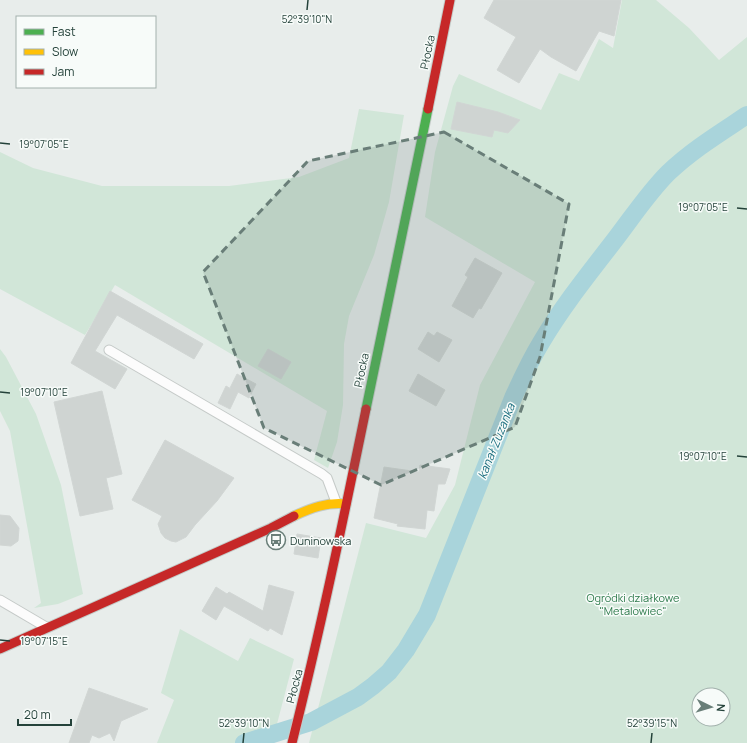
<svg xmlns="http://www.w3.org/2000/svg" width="747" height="743" font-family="Manrope,sans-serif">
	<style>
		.green { fill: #d1e6d8; fill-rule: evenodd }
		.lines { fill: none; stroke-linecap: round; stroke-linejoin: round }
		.canal { stroke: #a9d4db; stroke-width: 18 }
		.building { fill: #cfd4d2; stroke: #d1d6d4 }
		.lane-casing { stroke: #c5cac8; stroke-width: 11 }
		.fast-casing { stroke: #c3cbc8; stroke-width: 11 }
		.slow-casing { stroke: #c3cbc8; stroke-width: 11 }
		.jam-casing { stroke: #c3cbc8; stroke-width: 11 }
		.lane { stroke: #fcfcfc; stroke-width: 9 }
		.fast { stroke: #4caf50; stroke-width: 9 }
		.slow { stroke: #ffc107; stroke-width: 9 }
		.jam { stroke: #c62828; stroke-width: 9 }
		.marked { fill: #697e78; fill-opacity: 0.2; stroke: #697e78; stroke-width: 3; stroke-dasharray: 8 5; stroke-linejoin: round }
		.ticks { fill: none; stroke: #24423a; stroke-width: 1.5 }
		.labels { text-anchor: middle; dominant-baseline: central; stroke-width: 3; stroke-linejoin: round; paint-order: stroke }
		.street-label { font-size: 11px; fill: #24423a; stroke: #f7fbf9 }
		.poi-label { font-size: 11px; fill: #24423a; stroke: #f7fbf9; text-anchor: start }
		.park-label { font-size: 11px; fill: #2d7a4b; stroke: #f7fbf9 }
		.water-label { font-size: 12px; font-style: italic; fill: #1c6f80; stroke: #f7fbf9 }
		.ticks-label { font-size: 10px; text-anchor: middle; fill: #24423a; stroke: #f7fbf9; stroke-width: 3; stroke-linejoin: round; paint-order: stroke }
	</style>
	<rect width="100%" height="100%" fill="#e8edeb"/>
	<path class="green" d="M622,0h34l33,28 30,32 28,-23v706h-438l57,-220 60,15 29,-53 25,-100 55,-103 -110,-65 10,-65 18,-66 6,-12 82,36 18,-37 20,8 20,-42 14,9zM699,695h24v24h-24z
		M359,109l45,6 -15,87 -15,53 -25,61 -5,28 -1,61 -6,37 -9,26 -14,-8 13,-49 -212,-126 -30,50 -85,-46v-137l33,16 69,18h127l70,-9 50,-19z
		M0,349l6,8 30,57 25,71 22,109 -25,10 -24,4 7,-5 -31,-172 -10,-20z
		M180,629l58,32 12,-23 44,21 -22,84h-115l17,-43 -13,-7z"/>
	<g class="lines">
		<path class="canal" d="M244,743l67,-21 47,-25 15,-11 16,-14 17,-22 21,-35 86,-217c9,-20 18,-39 29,-57 22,-37 49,-70 75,-104 16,-21 32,-45 51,-64 24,-23 52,-40 79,-58"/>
	</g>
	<path class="building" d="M494,0h127l-7,36 -15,-5 -23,40 -25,-14 -11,-8 -21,34 -22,-13 19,-33 -32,-19z
		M457,102l41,10 22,8 -12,13 -14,-3 -2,7 -41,-8z
		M475,258l27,15 -21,36 -2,-1 -6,10 -21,-12 16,-29 -3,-2z
		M110,291l93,53 -9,15 -77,-44 -22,36 32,18 -12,20 -44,-26z
		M428,332l6,4 3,-4 15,8 -13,22 -21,-13z
		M268,349l23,13 -10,17 -23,-13z
		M237,374l19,10 -7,14 -11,-6 -8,17 -12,-6 8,-17 5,3 -1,-1z
		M418,374l27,16 -9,16 -27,-15z
		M102,391l20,83 -16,4 7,31 -33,7 -26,-114z
		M165,440l69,38 -17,23 -22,24 -9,12 -10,5 -5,-1 -6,-3 -4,-5 -3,-9 4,-8 -30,-16z
		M420,465l30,4 -5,15h-7l-4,27 -7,-1 -2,19 -28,-3 1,-2 -24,-6 10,-51 35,5z
		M0,515l10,1 9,12 -1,13 -7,5 -11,-1z
		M297,534l24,4 -3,20 -24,-4z
		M269,585l25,7 -12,43 -12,-7 -2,3 -44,-25 -8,14 -14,-9 14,-24 11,7 2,-2 34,19z
		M89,688l59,21 -27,12 -7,20 -4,-8 -11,5 -7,-3 -3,8h-20z"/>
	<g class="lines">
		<defs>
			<path id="lane" d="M109,350l213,124 5,4 9,24
				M0,600l46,27"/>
			<path id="fast" d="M366,409l62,-300"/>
			<path id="slow" d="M294,516c17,-8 33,-14 52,-12"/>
			<path id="jam" d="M428,109l22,-109
				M0,649l271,-121 23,-12
				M292,743c28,-111 51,-222 74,-334"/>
		</defs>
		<use href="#lane" class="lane-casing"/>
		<use href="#fast" class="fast-casing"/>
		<use href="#slow" class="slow-casing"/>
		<use href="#jam" class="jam-casing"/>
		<use href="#lane" class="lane"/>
		<use href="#fast" class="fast"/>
		<use href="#slow" class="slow"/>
		<use href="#jam" class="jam"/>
	</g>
	<path class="marked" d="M444,132l125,72 -29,153 -25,70 -134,58 -117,-57 -61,-156 105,-111z"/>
	<path class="ticks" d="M307,10l1,-10M0,143l10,1M737,208l10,1M0,392l10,1M737,456l10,1M0,640l10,1M243,743l1,-10M651,743l1,-10"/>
	<defs>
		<symbol id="bus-ring" viewBox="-11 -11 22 22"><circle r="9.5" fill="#f7fbf9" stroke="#697e78" stroke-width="1.5"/><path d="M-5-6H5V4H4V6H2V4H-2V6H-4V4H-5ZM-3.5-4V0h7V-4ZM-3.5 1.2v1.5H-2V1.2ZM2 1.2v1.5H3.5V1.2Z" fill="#697e78"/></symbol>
	</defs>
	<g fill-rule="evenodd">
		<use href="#bus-ring" x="265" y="529" width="22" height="22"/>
	</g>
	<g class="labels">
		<g class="street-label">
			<text transform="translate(427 52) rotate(-78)">Płocka</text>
			<text transform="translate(361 370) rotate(-78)">Płocka</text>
			<text transform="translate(294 686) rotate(-75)">Płocka</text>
		</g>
		<g class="poi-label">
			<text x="290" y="540">Duninowska</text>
		</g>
		<g class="park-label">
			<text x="633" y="597">Ogródki działkowe<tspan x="633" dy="13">"Metalowiec"</tspan></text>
		</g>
		<g class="water-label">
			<text transform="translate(496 441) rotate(-68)">kanał Zuzanka</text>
		</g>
	</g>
	<g class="ticks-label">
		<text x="307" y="23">52°39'10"N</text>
		<text x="44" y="148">19°07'05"E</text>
		<text x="703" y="211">19°07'05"E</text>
		<text x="44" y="396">19°07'10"E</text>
		<text x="703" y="460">19°07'10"E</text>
		<text x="44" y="645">19°07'15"E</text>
		<text x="244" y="727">52°39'10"N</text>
		<text x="652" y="727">52°39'15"N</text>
	</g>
	<rect x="16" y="16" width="140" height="72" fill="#f7fbf9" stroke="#a3b1ad"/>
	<rect x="24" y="29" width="20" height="6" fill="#4caf50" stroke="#a3b1ad"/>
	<text x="52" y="36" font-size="12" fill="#24423a">Fast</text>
	<rect x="24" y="49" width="20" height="6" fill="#ffc107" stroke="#a3b1ad"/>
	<text x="52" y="56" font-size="12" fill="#24423a">Slow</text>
	<rect x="24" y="69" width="20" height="6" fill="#c62828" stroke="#a3b1ad"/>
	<text x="52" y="76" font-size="12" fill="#24423a">Jam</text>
	<g transform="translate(711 707) rotate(95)"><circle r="19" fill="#f7fbf9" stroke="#a3b1ad"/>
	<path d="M0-3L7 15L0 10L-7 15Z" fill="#697e78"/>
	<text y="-6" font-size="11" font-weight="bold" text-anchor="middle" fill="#24423a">N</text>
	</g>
	<path d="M18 719v6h53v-6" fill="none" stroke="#24423a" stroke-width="2"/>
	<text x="24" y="719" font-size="12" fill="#24423a" stroke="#f7fbf9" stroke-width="3" paint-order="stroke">20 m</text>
</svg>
